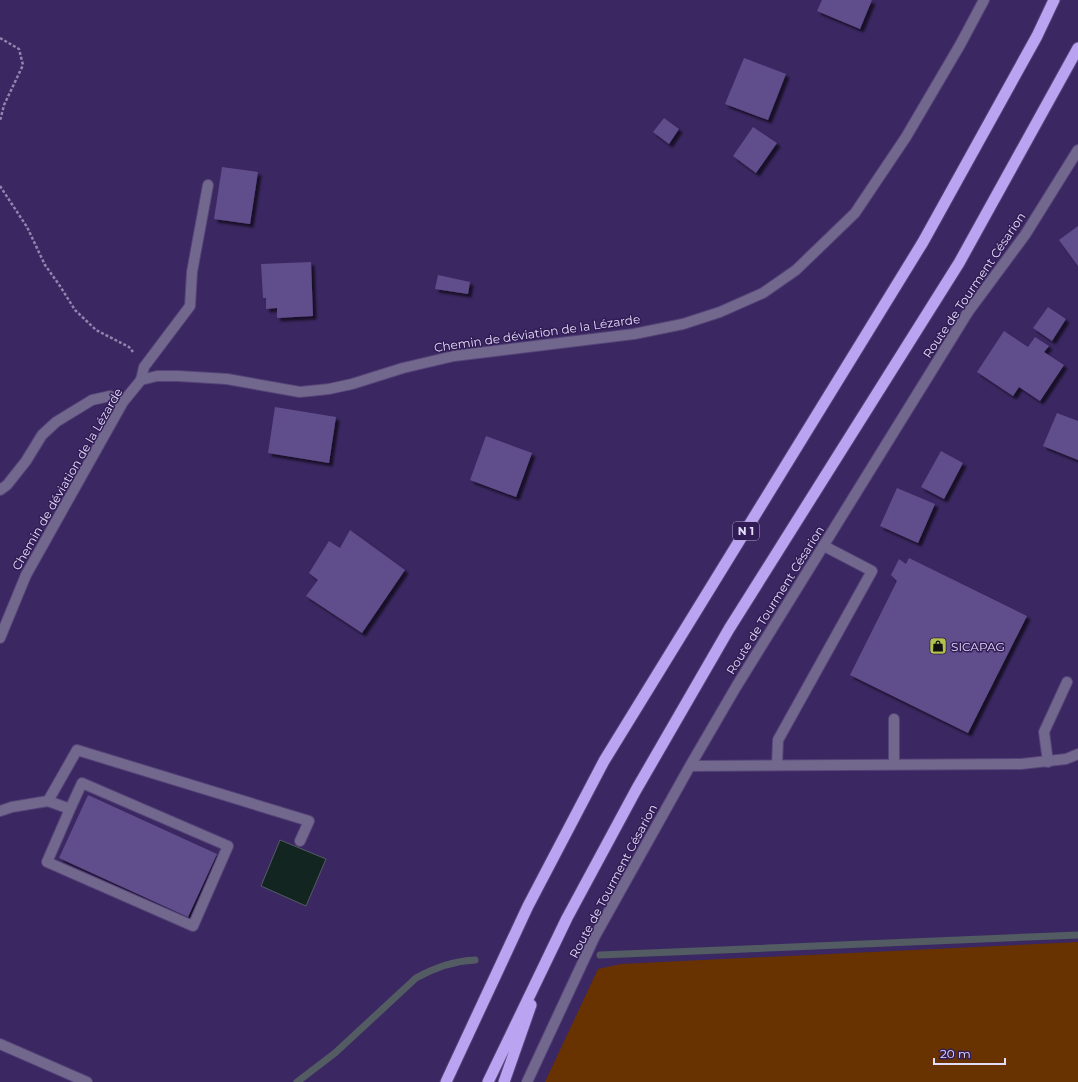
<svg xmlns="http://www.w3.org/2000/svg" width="1078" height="1082" font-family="Montserrat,sans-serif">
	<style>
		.green { fill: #683300 }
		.water { fill: #132521; stroke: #525c62 }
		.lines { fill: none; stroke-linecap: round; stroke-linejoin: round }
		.stream { stroke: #525c62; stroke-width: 7 }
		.building { fill: #604d8b; filter: url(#shadow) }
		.service-casing { stroke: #564479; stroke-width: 12 }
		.minor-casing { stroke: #564479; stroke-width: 12 }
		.trunk-casing { stroke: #564479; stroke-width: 13 }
		.path { stroke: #9184af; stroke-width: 2.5; stroke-dasharray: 3 2; stroke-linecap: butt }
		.service { stroke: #72688e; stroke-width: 10 }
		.minor { stroke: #72688e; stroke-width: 10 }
		.trunk { stroke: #baa4f1; stroke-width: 11 }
		.labels { text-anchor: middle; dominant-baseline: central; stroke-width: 3; stroke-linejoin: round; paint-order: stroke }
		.shield { fill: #311c55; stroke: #aea3c8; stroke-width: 1 }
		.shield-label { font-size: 11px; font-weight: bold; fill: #e4ddfa }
		.street-label { font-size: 12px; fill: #e4ddfa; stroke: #311c55 }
		.poi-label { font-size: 12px; fill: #e4ddfa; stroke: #311c55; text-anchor: start }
	</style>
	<defs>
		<filter id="shadow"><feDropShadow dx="3.5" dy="3.5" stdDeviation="1" flood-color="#0009"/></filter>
	</defs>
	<rect width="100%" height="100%" fill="#3b2761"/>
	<path class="green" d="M1078,942v140h-533l53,-113 23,-5z"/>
	<path class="water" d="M280,840l46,19 -20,47 -45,-20z"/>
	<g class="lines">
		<path class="stream" d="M600,955l478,-20
			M297,1082l38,-29 81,-75c18,-10 37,-17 59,-18"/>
	</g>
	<path class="building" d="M822,0h50l-12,29 -43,-18z
		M744,58l42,16 -18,46 -43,-16z
		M664,118l15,11 -10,15 -16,-12z
		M753,127l24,16 -21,30 -23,-17z
		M222,167l36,5 -8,52 -36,-5z
		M1078,226v40l-19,-26z
		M311,262l2,54 -36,2v-10l-11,1v-11h-3l-2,-34z
		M438,275l32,7 -2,12 -33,-5z
		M1048,307l18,12 -14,22 -19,-13z
		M1004,331l24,16 7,-10 14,9 -5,6 20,13 -24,36 -21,-14 -6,9 -36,-24z
		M275,407l61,10 -7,46 -61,-10z
		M1057,413l21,8v39l-35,-14z
		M486,436l46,17 -16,44 -46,-17z
		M941,451l22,12 -19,36 -23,-12z
		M897,488l38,16 -17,39 -38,-17z
		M350,530l55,40 -43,63 -56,-37 12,-16 -9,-7 20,-32 11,7z
		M909,558l118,58 -59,117 -118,-58 47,-94 -6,-6 8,-16 7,5z
		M88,795l129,59 -29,63 -129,-59z"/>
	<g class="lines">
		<defs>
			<path id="service" d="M141,380l3,-13 46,-61 2,-34 16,-87
				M894,719v45
				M1048,762l-4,-30 23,-50
				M777,765l1,-25 94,-169 -48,-25
				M48,801l22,8 -23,53 146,64 35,-80 -146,-63 -12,26
				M0,811l12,-4 36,-6 29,-51 232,71 -9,20"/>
			<path id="minor" d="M0,490l7,-5 19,-24 16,-26 14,-13 36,-22 18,-4 13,6
				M0,638l26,-63 97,-173 18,-22 16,-4h21l49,3 73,13 29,-3 23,-5 51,-16 51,-12 180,-22 49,-10 37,-12 43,-19 33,-23 59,-57 51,-76 54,-92 24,-45
				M690,766l331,-2 45,-5 12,-5
				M0,1044l87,38
				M527,1082l68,-146 95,-170 46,-79 232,-375 57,-77 53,-85"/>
			<path id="trunk" d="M446,1082l82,-176 76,-145 319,-519 114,-206 17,-36
				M488,1082l79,-164 69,-128 93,-161 230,-366 119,-215
				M504,1082l27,-77"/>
		</defs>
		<use href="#service" class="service-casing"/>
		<use href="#minor" class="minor-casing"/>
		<use href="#trunk" class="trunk-casing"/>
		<path class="path" d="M0,38l19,11 4,16 -19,40 -4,16
			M0,186l27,41 18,38 15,21 15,24 21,20 33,17 4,5"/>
		<use href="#service" class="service"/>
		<use href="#minor" class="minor"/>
		<use href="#trunk" class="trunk"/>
	</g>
	<defs>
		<symbol id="shop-square" viewBox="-11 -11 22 22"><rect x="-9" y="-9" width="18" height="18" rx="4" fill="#b2c34c" stroke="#311c55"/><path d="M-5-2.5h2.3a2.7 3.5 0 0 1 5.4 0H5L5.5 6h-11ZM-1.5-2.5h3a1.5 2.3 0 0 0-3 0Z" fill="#111"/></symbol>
	</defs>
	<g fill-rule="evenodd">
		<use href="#shop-square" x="928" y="636" width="20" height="20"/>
	</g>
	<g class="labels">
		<rect class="shield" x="733" y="522" width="26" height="18" rx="3"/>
		<g class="shield-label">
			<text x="746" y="531">N 1</text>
		</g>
		<g class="street-label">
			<text transform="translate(974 285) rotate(-56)">Route de Tourment Césarion</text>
			<text transform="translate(537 333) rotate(-8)">Chemin de déviation de la Lézarde</text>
			<text transform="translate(67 479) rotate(-60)">Chemin de déviation de la Lézarde</text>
			<text transform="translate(775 600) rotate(-58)">Route de Tourment Césarion</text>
			<text transform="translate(613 881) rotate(-62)">Route de Tourment Césarion</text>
		</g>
		<g class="poi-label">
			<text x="951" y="646">SICAPAG</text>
		</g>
	</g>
	<path d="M934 1058v6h71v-6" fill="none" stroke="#e4ddfa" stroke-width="2"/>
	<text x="940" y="1058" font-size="12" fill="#e4ddfa" stroke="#311c55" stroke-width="3" paint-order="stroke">20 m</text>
</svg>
